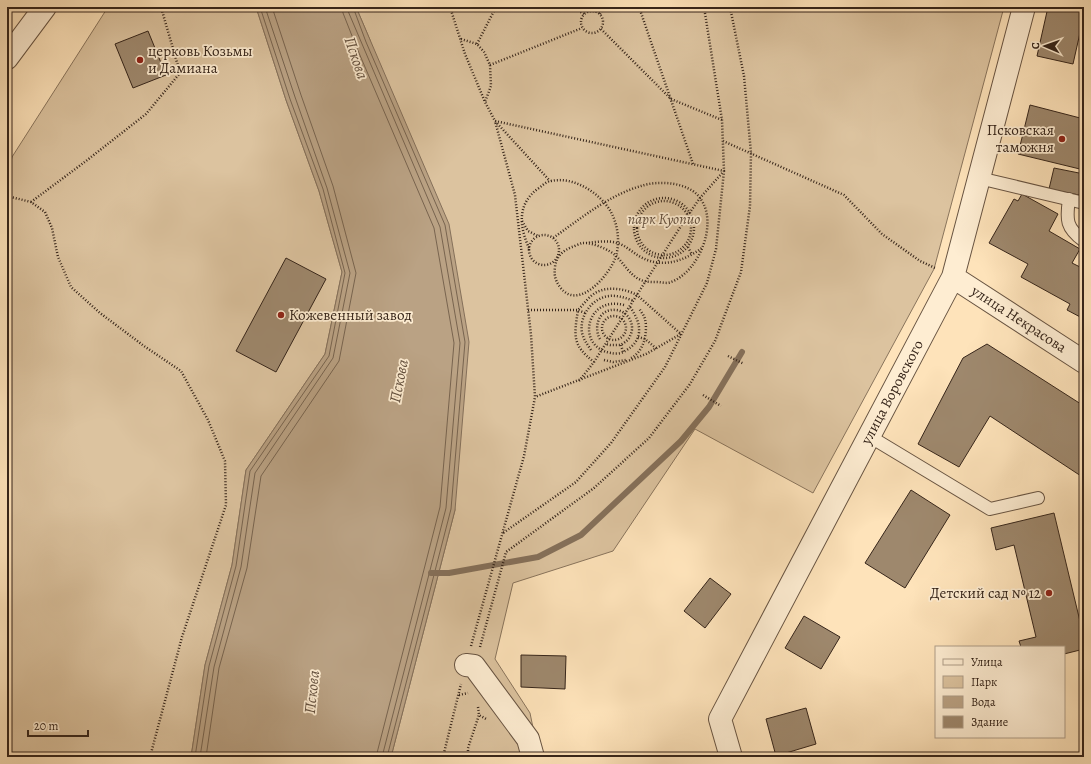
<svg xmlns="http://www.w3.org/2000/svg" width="1091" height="764" font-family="Alegreya,serif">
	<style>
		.green { fill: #dcc39f; stroke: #89745c }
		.water { fill: #baa284; stroke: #85705a }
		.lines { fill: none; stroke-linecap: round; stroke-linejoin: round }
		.shore { stroke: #78644f; stroke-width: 1 }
		.stream { stroke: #85705a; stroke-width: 6 }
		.building { fill: #9e886d; stroke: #36251a }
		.lane-casing { stroke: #685442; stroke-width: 14 }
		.street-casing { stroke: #685442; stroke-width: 24 }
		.path { stroke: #36251a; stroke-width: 2.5; stroke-dasharray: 1 2; stroke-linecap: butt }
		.lane { stroke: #feedd2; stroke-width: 12 }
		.street { stroke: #feedd2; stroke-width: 22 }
		.poi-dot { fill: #8f2418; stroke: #feedd2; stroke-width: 1.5 }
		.labels { text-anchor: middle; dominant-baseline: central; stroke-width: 3.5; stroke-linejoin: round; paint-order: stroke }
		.poi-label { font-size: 15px; fill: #36251a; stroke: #feedd2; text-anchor: start }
		.park-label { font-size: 15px; font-style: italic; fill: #604c3b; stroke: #feedd2 }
		.street-label { font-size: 15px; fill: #36251a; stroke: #feedd2 }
		.water-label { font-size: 16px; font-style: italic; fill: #64513f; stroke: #feedd2 }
	</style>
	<rect width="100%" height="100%" fill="#fee3ba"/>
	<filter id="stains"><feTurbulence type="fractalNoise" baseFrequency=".005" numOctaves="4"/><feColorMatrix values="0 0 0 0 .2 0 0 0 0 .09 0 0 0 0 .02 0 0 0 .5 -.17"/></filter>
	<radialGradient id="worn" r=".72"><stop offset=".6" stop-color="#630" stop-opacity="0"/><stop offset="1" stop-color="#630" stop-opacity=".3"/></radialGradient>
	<path class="green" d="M108,7h148l30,93 33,91 23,81 -17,82 -79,116 -14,95 -27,100 -14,92h-184v-573l5,-27z
		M356,7h648l-70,262 -121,224 -118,-64 -82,122 -100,32 -18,76 35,54 9,44h-148l64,-247 -85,-470z"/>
	<path class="water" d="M256,7h100l93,217 20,118 -14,168 -64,247h-200l14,-92 27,-100 14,-95 79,-116 17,-82 -23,-81 -33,-91z"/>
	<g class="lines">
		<path class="shore" d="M342,7l1,6 13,33 78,182 20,115 -14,164 -64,250
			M348,7v4l92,216 20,116 -14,165 -64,249
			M353,7l13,35 79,183 20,117 -14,167 -64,248
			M195,757l14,-91 27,-100 14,-95 79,-115 16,-83 -22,-84 -33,-90 -30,-92
			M200,757l14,-90 27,-100 14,-94 78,-115 17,-85 -23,-85 -32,-91 -30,-90
			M206,757l13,-89 28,-100 14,-92 78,-115 17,-88 -23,-87 -32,-91 -29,-88"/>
		<path class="stream" d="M431,573h18l89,-16 43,-22 100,-94 28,-34 33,-55"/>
	</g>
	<path class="building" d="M1048,7h36v8l-11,49 -36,-8z
		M148,31l18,44 -33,13 -18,-44z
		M1030,105l54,14v51l-66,-16z
		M1054,168l30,6v22l-35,-7z
		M1022,194l36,20 -9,17 31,18 -8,14 12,6v50l-17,-9 3,-6 -49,-27 7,-13 -39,-21 25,-44 4,2z
		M286,258l40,21 -50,93 -40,-21z
		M987,344l97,62v72l-94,-62 -31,51 -41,-23 45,-86z
		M911,490l39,25 -45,73 -40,-25z
		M1054,513l30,125v11l-20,5v-7h-43l-2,-6 17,-4 -22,-92 -18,5 -5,-22z
		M710,578l21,16 -26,34 -21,-17z
		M804,616l36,21 -19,32 -36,-21z
		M521,655l45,1 -1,33 -44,-2z
		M806,708l10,36 -40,12 -10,-37z"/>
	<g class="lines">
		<defs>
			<path id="lane" d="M979,178l105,25
				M1069,199c-3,21 -3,29 15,42
				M869,436l121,73 48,-11"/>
			<path id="street" d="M7,58l38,-51
				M953,277l131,85
				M466,665l8,1 54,73 5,18
				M731,757l-11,-38 233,-442 71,-270"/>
		</defs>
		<use href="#lane" class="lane-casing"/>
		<use href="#street" class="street-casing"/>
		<path class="path" d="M450,7l15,47 20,48 10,19 55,60
			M573,7l11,7
			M639,7l54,157
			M581 22a11 11 0 1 1 22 0a11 11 0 1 1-22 0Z
			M600,14l5,-7
			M601,29l70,70 51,21
			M461,39l16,5 7,8 6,13 1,21 -6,16
			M477,44l19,-37
			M490,65l92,-37
			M723,141l121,54 38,39 38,27 15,7
			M7,196l24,6 14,10 7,16 6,29 13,30 29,26 44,33 37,25 27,49 17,41 1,44 -44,132 -32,120
			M634 228a30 30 0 1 1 60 0a30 30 0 1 1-60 0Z
			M637 228a27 27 0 1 1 54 0a27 27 0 1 1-54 0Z
			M31,202l55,-41 60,-47 34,-41 -19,-66
			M522,221l6,10 10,5
			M529 250a15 15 0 1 1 30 0a15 15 0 1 1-30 0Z
			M586,243c10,-1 22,-3 31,0 8,2 15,9 22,13 22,13 43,6 63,-8
			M688,247l4,8
			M529,248c-10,-22 -12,-45 10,-60 4,-3 8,-7 12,-7 23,-5 49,12 60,31 7,13 9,30 5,44 -6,19 -38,56 -56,31 -5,-7 -6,-12 -5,-20 1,-10 7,-16 17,-20 3,-1 7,-3 10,-4 10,-1 29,7 35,14 7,7 12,16 20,21 6,4 13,4 20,4 5,0 10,2 14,0 28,-10 48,-59 29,-84 -11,-16 -42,-18 -59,-12 -32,9 -61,33 -88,52
			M624,305c-38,-10 -49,42 -13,48 4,1 10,1 14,-2 20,-11 16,-29 5,-44
			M528,310h50c6,-6 11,-14 19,-18 12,-6 29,-3 40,3l44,39 -35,20 -111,43
			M585,313l-7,-3c-4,26 -6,35 16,52
			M602 328a12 12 0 1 1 24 0a12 12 0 1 1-24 0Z
			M638,337l7,2 12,10
			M600,339c-7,-12 -1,-31 16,-29 12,1 20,15 14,26 -1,4 -5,6 -9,9h-11l-5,-1
			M621,345l2,7
			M591,350c-4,-6 -7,-10 -9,-17 -3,-17 10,-35 27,-37 8,-1 17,2 25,5
			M728,356l16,8
			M631,358c13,-6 17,-26 14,-39 -1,-4 -4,-7 -6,-11
			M604,360l9,2 13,-2
			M579,381l15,-19 94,-147 12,-17 24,-27 -2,-51 -18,-113
			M703,395l18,11
			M471,646l53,-190 11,-59 -4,-62 -16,-140 -20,-74 229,50 -8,78 -9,34 -42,84 -54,76 -35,39 -73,51
			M480,647l26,-95 88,-64 55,-50 41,-54 25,-43 26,-69 9,-66 1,-53 -7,-77 -14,-69
			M459,695l9,-2
			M478,707l1,8 7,4
			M443,757l18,-73
			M468,757v-9l11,-33"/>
		<use href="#lane" class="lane"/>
		<use href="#street" class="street"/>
	</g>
	<g class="poi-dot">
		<circle cx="140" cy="60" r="4"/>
		<circle cx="1062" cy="139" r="4"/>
		<circle cx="281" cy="315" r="4"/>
		<circle cx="1049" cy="593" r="4"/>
	</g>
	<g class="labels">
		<g class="poi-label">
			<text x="148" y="51">церковь Козьмы<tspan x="148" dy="17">и Дамиана</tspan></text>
			<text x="1054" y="130" text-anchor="end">Псковская<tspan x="1054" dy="17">таможня</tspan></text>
			<text x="289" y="315">Кожевенный завод</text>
			<text x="1041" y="593" text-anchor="end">Детский сад № 12</text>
		</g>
		<g class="park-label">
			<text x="664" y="219">парк Куопио</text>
		</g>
		<g class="street-label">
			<text transform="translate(1019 319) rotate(33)">улица Некрасова</text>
			<text transform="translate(892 392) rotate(-62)">улица Воровского</text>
		</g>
		<g class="water-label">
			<text transform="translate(356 58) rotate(71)">Пскова</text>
			<text transform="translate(399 381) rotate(-79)">Пскова</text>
			<text transform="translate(312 692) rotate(-84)">Пскова</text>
		</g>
	</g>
	<rect width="1091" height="764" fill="none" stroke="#fee3ba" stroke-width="24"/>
	<rect x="8" y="8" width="1075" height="748" fill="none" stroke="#36251a" stroke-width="2"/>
	<rect x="12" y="12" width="1067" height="740" fill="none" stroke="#36251a"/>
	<rect x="935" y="646" width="130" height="92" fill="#feedd2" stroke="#ae9d88"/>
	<rect x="943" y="659" width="20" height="6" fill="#feedd2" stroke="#ae9d88"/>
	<text x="971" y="666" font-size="12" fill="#36251a">Улица</text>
	<rect x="943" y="676" width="20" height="12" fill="#dcc39f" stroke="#ae9d88"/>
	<text x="971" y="686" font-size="12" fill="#36251a">Парк</text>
	<rect x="943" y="696" width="20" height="12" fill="#baa284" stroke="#ae9d88"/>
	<text x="971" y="706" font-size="12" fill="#36251a">Вода</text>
	<rect x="943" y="716" width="20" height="12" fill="#9e886d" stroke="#ae9d88"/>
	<text x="971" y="726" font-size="12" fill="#36251a">Здание</text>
	<g transform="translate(1045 46) rotate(272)" stroke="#feedd2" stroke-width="3" paint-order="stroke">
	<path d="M0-3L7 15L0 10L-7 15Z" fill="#36251a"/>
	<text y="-6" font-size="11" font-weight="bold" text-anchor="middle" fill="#36251a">С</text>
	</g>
	<path d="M28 730v6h60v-6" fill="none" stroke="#36251a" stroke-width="2"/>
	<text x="34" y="730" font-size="12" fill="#36251a" stroke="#feedd2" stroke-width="3" paint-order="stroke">20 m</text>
	<rect width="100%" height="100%" filter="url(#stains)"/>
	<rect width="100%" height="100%" fill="url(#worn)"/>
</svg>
